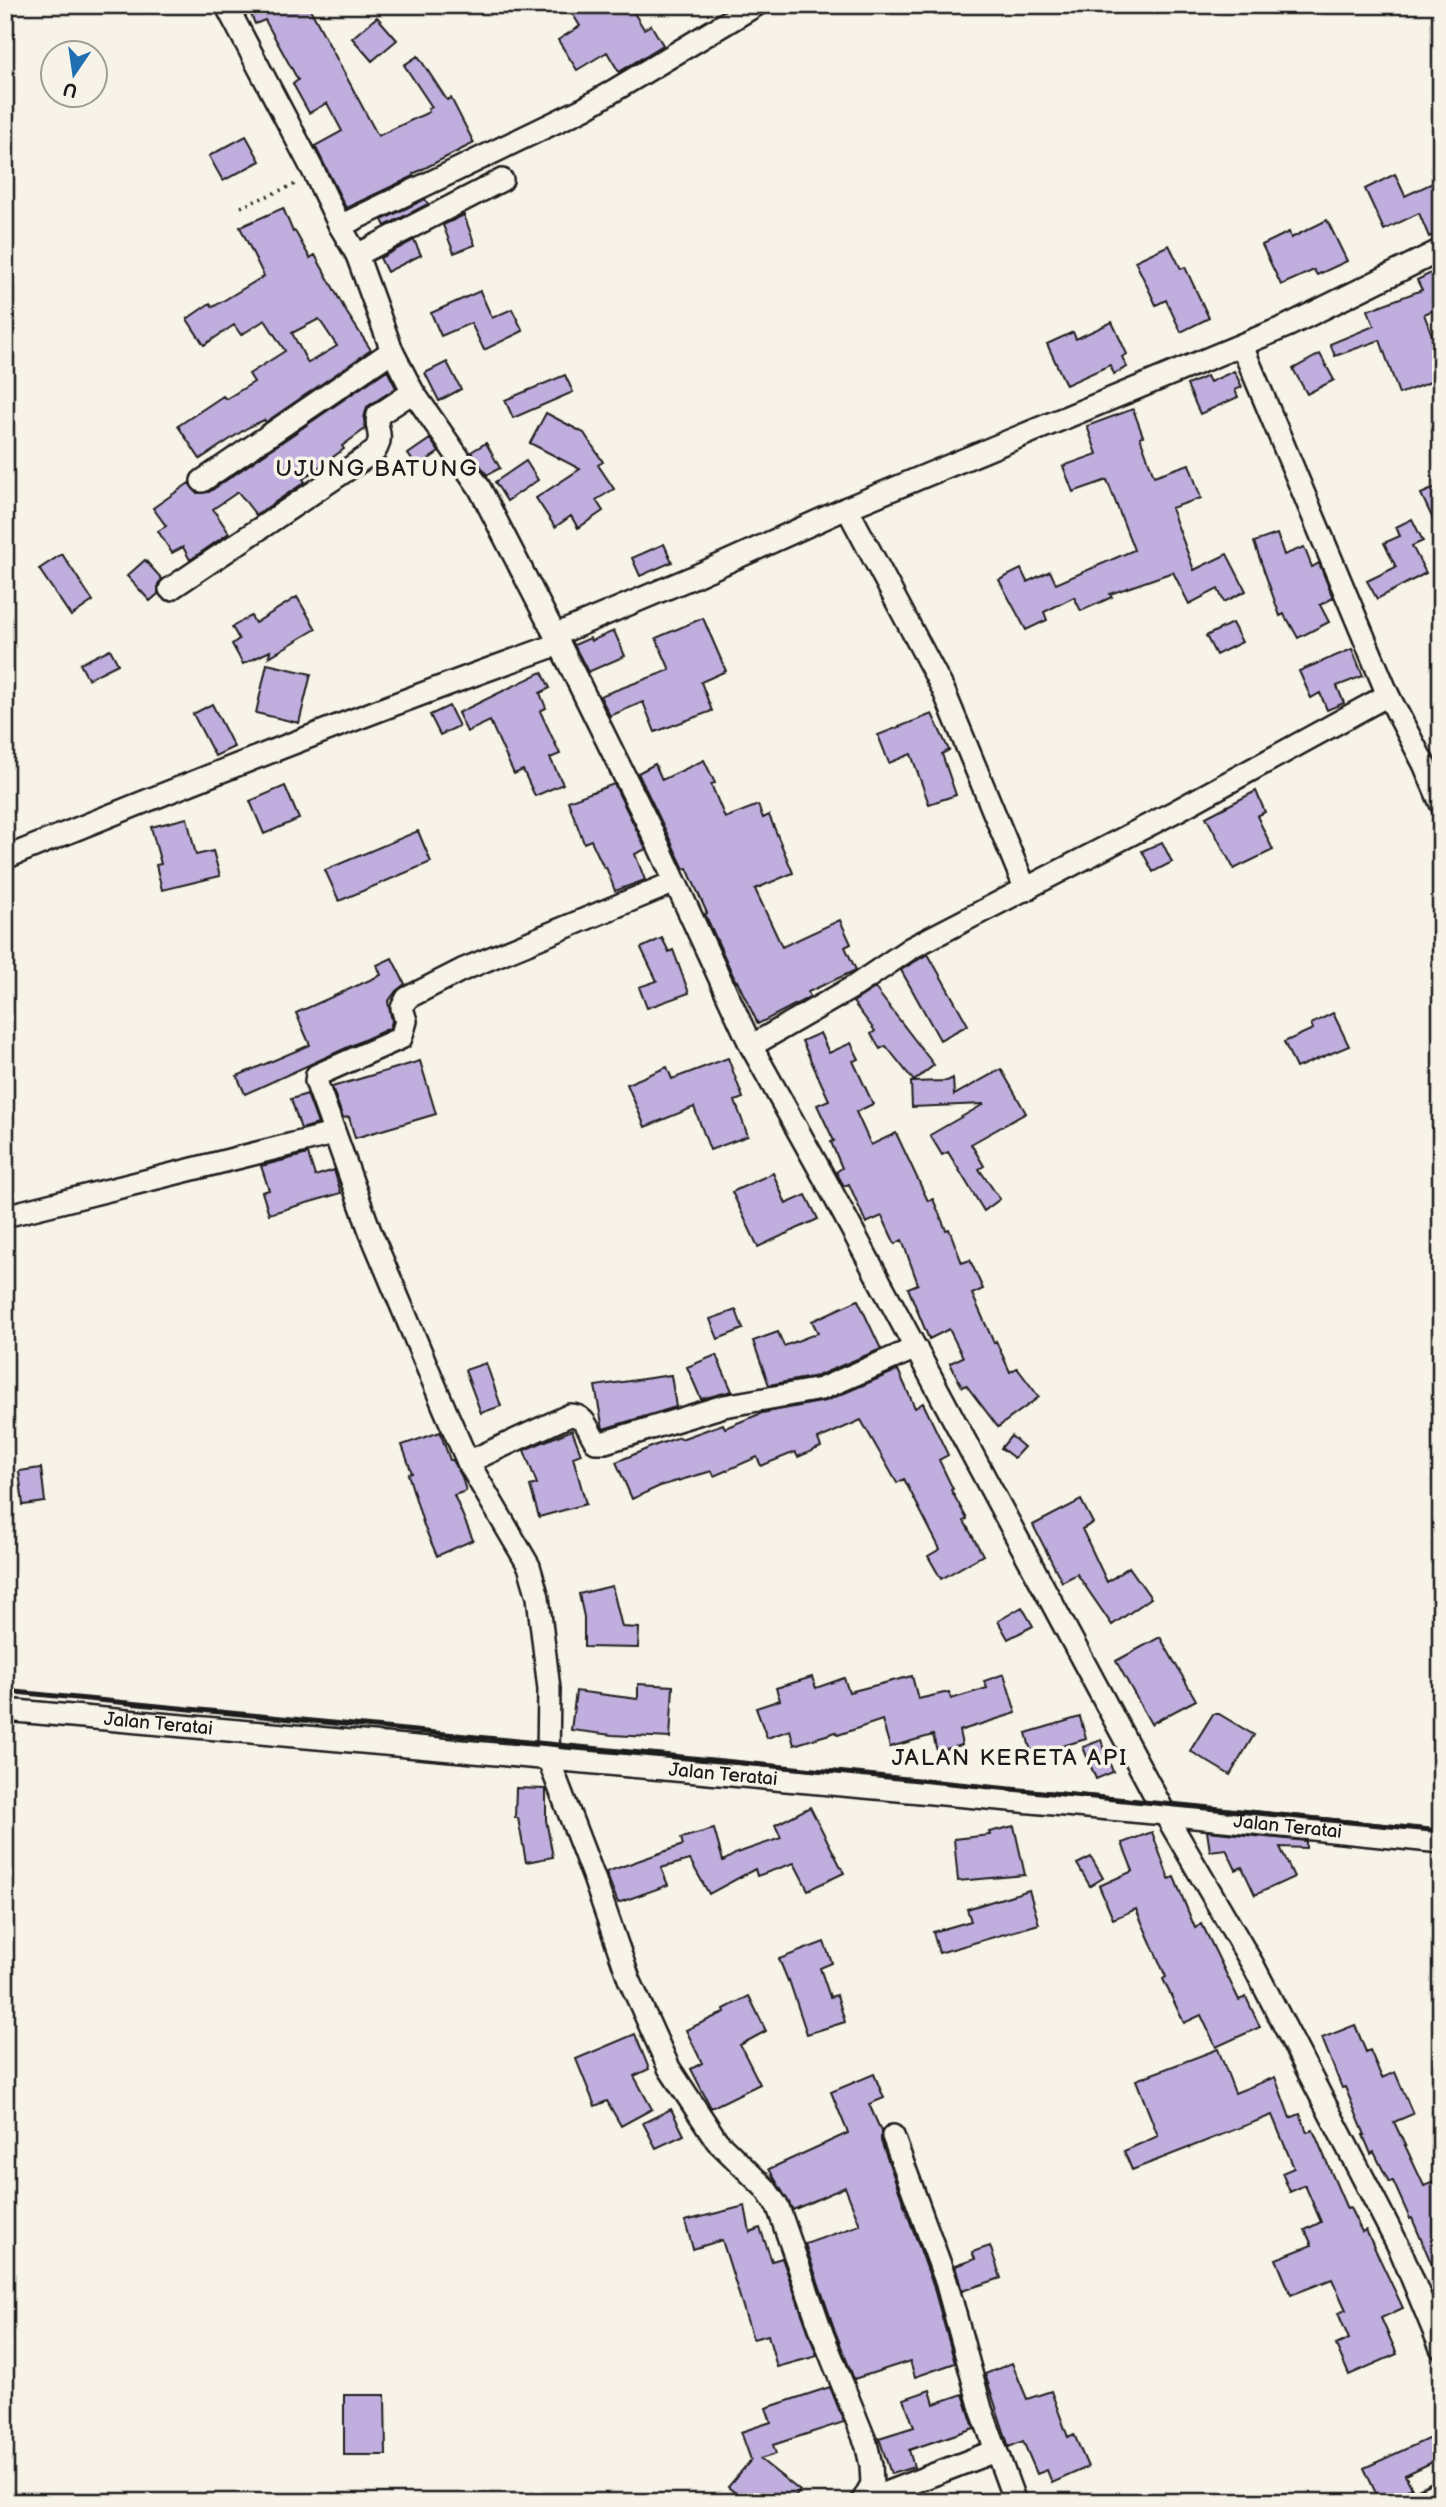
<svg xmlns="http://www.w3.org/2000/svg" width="1446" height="2507" font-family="'Balsamiq Sans',sans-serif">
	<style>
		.building { fill: #c0aede; stroke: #1c1c1c; stroke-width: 2; fill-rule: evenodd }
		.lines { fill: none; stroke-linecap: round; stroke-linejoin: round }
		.street-casing { stroke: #1c1c1c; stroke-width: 26 }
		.path { stroke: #1c1c1c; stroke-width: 3.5; stroke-dasharray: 2 5; stroke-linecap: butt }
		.street { stroke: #f7f3e8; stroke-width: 21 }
		.rail { stroke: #1c1c1c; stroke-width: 5 }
		.labels { text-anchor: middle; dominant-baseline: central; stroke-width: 7; stroke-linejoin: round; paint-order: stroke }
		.street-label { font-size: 19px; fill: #1c1c1c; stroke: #f7f3e8 }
		.quarter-label { font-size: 23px; letter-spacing: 2px; fill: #1c1c1c; stroke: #f7f3e8 }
	</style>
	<rect width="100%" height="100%" fill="#f7f3e8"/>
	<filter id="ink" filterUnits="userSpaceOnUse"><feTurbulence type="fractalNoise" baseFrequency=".0143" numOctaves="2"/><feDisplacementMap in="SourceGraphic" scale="14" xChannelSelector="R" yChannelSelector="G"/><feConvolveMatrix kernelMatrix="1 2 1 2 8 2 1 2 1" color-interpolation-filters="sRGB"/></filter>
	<g filter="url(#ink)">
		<path class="building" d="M247,5h61l70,131 51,-24 -1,-3 4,-2 -28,-42 14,-9 29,44 4,-2 23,45 -61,31 1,2 -68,32 -31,-62 27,-15 -15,-28 -18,10 -16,-29 5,-4 -33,-60 -10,4z
			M567,5h62l15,24 7,-4 12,20 -44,27 -12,-20 -30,18 -19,-30 22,-14z
			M377,17l20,23 -25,21 -20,-23z
			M246,136l14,25 -37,20 -14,-25z
			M1395,174l10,22 36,-17v53l-12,5 -10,-24 -35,17 -19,-41z
			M425,199l3,5 -43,22 -3,-6z
			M283,208l10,24 2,-1 15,27 5,-3 32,58 24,37 -105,72 -2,-2 -17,8 -47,31 -22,-33 45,-30 3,3 28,-17 -5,-8 36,-23 -20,-31 -24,15 -7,-10 -30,20 -17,-26 23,-16 3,4 51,-31 -24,-49zM319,319l18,27 -29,17 -16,-30z
			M464,215l11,30 -21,8 -11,-28z
			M1327,220l20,41 -30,14 -3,-5 -33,15 -19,-40 27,-13 2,6z
			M414,240l7,15 -34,17 -7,-14z
			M1169,245l12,24 4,-2 24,51 -28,14 -15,-32 -10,5 -21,-44z
			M1435,271l6,13v23l-17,7 17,45v19l-42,16 -19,-54 -45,16 -5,-12 44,-18 -6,-16 54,-20 -5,-10z
			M480,291l12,27 20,-9 11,22 -39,19 -13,-27 -30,13 -10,-23z
			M1112,322l15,32 -5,3 5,10 -13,7 -4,-9 -44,20 -19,-41 26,-12 3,7z
			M1320,354l14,26 -27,14 -14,-25z
			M447,362l14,27 -22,12 -14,-28z
			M387,370l9,18 -29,19 -3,11 1,11 -23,17 2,3 -41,30 2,3 -49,33 -18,-23 -25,17 16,24 -39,27 -7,-13 -11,6 -14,-22 8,-5 -13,-18 36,-25 8,10 12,-1z
			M1234,371l8,16 -7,3 3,7 -38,17 -13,-29 20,-9 3,6z
			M565,375l8,17 -60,26 -8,-18z
			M1133,409l10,27 -3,1 14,39 35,-12 12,34 -30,10 23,62 33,-16 19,37 -22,11 -6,-13 -29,15 -16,-32 -63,22 2,3 -31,14 -7,-14 -30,15 3,8 -21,10 -27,-50 22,-11 6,13 23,-11 6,13 78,-34 -27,-70 -34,12 -10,-26 34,-12 -10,-28z
			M546,413l38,20 19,29 -5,3 16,24 -18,11 7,11 -25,17 -7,-12 -16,11 -19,-29 44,-29 -50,-26z
			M430,439l9,13 -22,15 -9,-13z
			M486,443l14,25 -13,7 -16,-23z
			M526,461l12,19 -31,21 -12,-19z
			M1441,485v51l-20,-42z
			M1412,519l11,22 -11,5 14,27 -49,26 -10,-18 29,-14 -12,-24 16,-7 -4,-9z
			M1277,534l7,21 20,-8 8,20 7,-4 14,35 -13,7 9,17 -31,16 -10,-18 -1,1 -3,-7 -4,2 -26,-74z
			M664,544l8,18 -32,14 -8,-18z
			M62,554l31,47 -22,15 -32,-47z
			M145,560l17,19 -4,5v10l-8,7 -23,-25z
			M297,597l19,32 -47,28 1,-6 -27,13 -11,-20 7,-5 -7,-12 19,-11 4,7z
			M703,618l23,53 -25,11 11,29 -57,21 -12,-30 -33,14 -10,-20 70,-26 -14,-32z
			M1232,623l10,19 -26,13 -10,-19z
			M614,631l11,25 -37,16 -14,-27 16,-7 1,3z
			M110,649l8,15 -30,15 -8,-15z
			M1352,649l11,27 -26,10 7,17 -17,7 -7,-17 -9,5 -12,-27z
			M267,664l44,10 -12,49 -43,-10z
			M542,672l8,16 -10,5 6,15 -6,3 20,43 -10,4 13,26 -28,12 -12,-26 -9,4 -24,-53 -23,11 -9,-19z
			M212,704l22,43 -19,9 -22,-42z
			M449,706l10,20 -19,9 -10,-20z
			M932,714l17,36 -7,4 14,41 -27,9 -18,-50 -22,9 -11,-28z
			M704,760l11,23 -4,1 14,34 33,-13 5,13 6,-3 24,58 -38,16 27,58 58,-27 11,24 -6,3 11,23 -48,22 2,5 -52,27 -21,-43 -1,1 -31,-68 2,-1 -20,-45 -3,1 -46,-96 17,-9 7,16z
			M614,784l32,65 -11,5 10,26 -30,11 -9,-24 -2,1 -13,-28 -7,3 -16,-42z
			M285,786l14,33 -35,15 -14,-33z
			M1256,791l9,21 -8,4 16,34 -39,19 -28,-52z
			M187,818l9,37 17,-4 7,25 -58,14 -6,-25 5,-1 -10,-37z
			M418,831l13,31 -92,39 -14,-31z
			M1162,842l10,20 -19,10 -11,-21z
			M662,938l7,14 4,-2 16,43 -42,15 -8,-21 18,-6 -16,-33z
			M928,954l40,71 -28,15 -39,-70z
			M392,958l13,26 -9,7 -8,11 4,19 -2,7 -145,66 -8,-18 73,-31 -14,-32 85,-38 -4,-10z
			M875,988l59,77 -20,16 -28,-35 -6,3 -9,-15 4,-3 -22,-29z
			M1333,1013l16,33 -53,22 -12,-26 29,-13 -2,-5z
			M820,1033l9,20 22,-10 8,16 -6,2 20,43 -17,8 15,33 25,-12 32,68 5,-2 13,31 3,-1 13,34 8,-3 13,29 -11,5 22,49 2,-2 14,31 7,-4 22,29 -41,30 -32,-42 -4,2 -12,-24 13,-6 -14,-28 -20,10 -21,-51 10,-4 -16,-44 -7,4 -13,-28 -16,7 -17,-39 -5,2 -8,-14 6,-4 -11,-26 3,-1 -17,-36 12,-5 -27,-59z
			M728,1058l15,40 -8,3 13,35 -38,14 -16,-43 -49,20 -18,-43 40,-17 5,12z
			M420,1061l16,53 -81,24 -6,-21 -6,1 -11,-31z
			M1001,1069l25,44 -55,31 13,22 -5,3 21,30 -16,12 -36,-59 -6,3 -12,-20 54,-31 -72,3 -1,-25 36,-1 6,-3 1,17z
			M307,1094l11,30 -17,5 -10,-30z
			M308,1154l7,22 19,-6 7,23 -72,21 -7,-22 7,-2 -8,-24z
			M773,1173l13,31 20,-9 12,24 -60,28 -26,-55z
			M858,1300l23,49 -64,27 -48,9 -16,-44 25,-9 6,14 34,-13 -6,-12z
			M736,1310l7,19 -25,10 -8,-20z
			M716,1355l16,36 -31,8 -14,-32z
			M486,1363l15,43 -20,7 -16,-43z
			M898,1370l17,38 8,-5 25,52 -9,5 14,29 -2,1 16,29 -3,2 19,34 -42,24 -13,-23 12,-7 -36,-70 -7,4 -36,-63 -43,19 3,8 -23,10 -3,-5 -34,14 -4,-9 -43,19 -2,-5 -52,15 -28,13 -16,-37 40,-17 24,-8 1,2 42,-15 2,4 37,-15 64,-12z
			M671,1375l5,32 -73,22 -8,-43z
			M572,1430l9,24 -8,3 13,47 -47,13 -9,-31 7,-2 -13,-34z
			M440,1432l10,28h3l9,17 4,14 -12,4 19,45 -36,16 -13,-30 -16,-52 4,-1 -10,-28z
			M1011,1436l13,11 -10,11 -13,-10z
			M41,1468l4,34 -22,3 -4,-34z
			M1081,1500l12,23 -11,6 25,53 22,-15 22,31 -39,27 -35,-51 -15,8 -29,-57z
			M612,1586l10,41 17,1 -1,20 -54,-1v-30l-5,-23z
			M1022,1607l11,19 -25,13 -10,-18z
			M1160,1637l36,63 -45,24 -35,-63z
			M1004,1674l12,39 -57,18 3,14 -25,6 -4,-16 -43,12 -8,-27 -44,15 -2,-3 -42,13 -4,-15 -23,8 -11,-30 24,-8 -4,-12 36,-11 4,11 28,-10 5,14 63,-16 6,23 31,-7 2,7 36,-11 -3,-7z
			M638,1684l35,2 -3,52 -58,-3 -41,-5 5,-39 62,8z
			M1213,1714h6l35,21 -24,40 -40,-24z
			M1080,1717l6,22 -54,16 -6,-22z
			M1101,1740l12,32 -17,7 -13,-32z
			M516,1788l30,1v31l7,37 -27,5 -8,-44h-3z
			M810,1807l34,66 -36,17 -14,-27 -37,13 -2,-7 -46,25 -19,-34 -29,8 7,17 -50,18 -12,-31 77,-27 -2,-7 33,-9 9,32 14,-8 44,-15 -6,-13z
			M1014,1826l11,49 -67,6 -4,-42 36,-4 -1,-3z
			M1207,1831l99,10v7l-26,-1 14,30 -39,18 -13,-28 -6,3 -10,-21 -16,2z
			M1152,1832l17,47 5,-2 21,51 7,-4 37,76 7,-3 14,30 -44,20 -15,-32 -17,8 -21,-44 3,-2 -30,-68 -23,10 -14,-33 34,-15 -11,-28z
			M1091,1857l12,21 -13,8 -13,-22z
			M1029,1890l10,34 -100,29 -6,-21 38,-11 -4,-12z
			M824,1942l8,21 -12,5 10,29 7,-2 8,27 -38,12 -18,-54 -1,1 -9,-22z
			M749,1996l17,35 -26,14 20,39 -49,24 -20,-39 11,-6 -16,-33 39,-18 -1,-3z
			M1355,2025l11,27 4,-2 12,28 13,-6 18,42 -19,8 30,64 17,-7v107l-29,-68 -2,1 -17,-38 -4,1 -15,-30 -3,2 -8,-19h2l-20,-48 -3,1 -20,-50z
			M635,2034l14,35 -15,7 18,33 -31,17 -14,-25 -12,5 -19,-47z
			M1218,2049l17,44 40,-16 15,41 10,-4 7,18 6,-2 34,79 3,-1 12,24 4,-2 37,78 -22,10 16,36 -48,21 -13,-30 13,-6 -11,-26 8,-3 -14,-31 -41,16 -15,-36 36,-14 -7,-15 16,-8 -16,-37 -15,7 -8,-19 12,-5 -22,-53 -140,55 -8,-19 34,-15 -22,-56z
			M874,2074l10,24 -15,6 12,27v10l52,144 22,78 -40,14 -5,-16 -56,18 -19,-48 -30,-87 55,-19 -15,-38 -52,23 -24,-41 79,-36 -17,-41z
			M671,2109l13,26 -28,13 -13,-25z
			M745,2206l5,26 10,-4 12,33 10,-3 35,98 -40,11 -9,-32 -15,4 -31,-99 -29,9 -8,-28z
			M990,2246l11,32 -39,13 -7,-25 20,-7 -3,-7z
			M1012,2363l15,36 24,-8 17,46 6,-3 14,33 -36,16 -5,-13 -10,4 -14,-33 -14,6 -24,-73z
			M830,2387l14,35 -71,23 3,9 -16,5 40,32 -9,11h-44l-19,-15 23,-27 -10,-28 30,-10 -5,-14z
			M930,2390l4,14 29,-10 11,34 -65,22 5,17 -23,7 -12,-36 35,-11 -10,-28z
			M344,2395h41l1,60h-42z
			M1441,2433v25l-36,17 7,13 -32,14 -16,-34z"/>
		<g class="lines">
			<defs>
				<g id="street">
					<path d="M226,5l90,171 24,50 17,29 35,96 21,41 66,95 76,148 99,201 97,210 75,135 339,633 88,151 147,284 41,99"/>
					<path d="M340,226l245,-118 171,-103"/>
					<path d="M357,255l145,-75"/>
					<path d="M1242,346l146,349 36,69 17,40"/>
					<path d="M202,481l190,-130"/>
					<path d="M847,508l96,181 83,201"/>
					<path d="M170,589l205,-138c10,-17 -1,-22 3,-36l35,-23"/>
					<path d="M555,635l136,-57 156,-70 440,-182 154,-76"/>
					<path d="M5,858c184,-75 368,-148 554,-214"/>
					<path d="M675,882l-213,88 -55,28 -5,10 4,13 -5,17 -84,37 -1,6 54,150 76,181 22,50 61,104 9,31 11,92 -1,69 46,120 35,101 40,89 48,73 48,47 13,19 45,129 43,107 5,22 1,19 -10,18"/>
					<path d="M751,1046l104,-60 56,-38 267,-138 210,-115"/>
					<path d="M5,1216l328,-82"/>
					<path d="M468,1462l102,-47c16,0 18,16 26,27h9l119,-36 97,-17 95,-41"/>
					<path id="s1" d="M5,1710l1160,104 276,28"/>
					<path d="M893,2136l53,145 35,128 34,93"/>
					<path d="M862,2502l133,-51"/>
					<path d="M1419,2502l22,-11"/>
				</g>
			</defs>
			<use href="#street" class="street-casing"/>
			<path class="path" d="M241,207l57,-24"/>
			<use href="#street" class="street"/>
			<path class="rail" d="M5,1691l1436,140"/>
		</g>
	</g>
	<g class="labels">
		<g class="street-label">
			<text stroke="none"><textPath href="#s1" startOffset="154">Jalan Teratai</textPath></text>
			<text stroke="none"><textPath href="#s1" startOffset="721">Jalan Teratai</textPath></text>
			<text stroke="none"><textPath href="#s1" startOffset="1288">Jalan Teratai</textPath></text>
		</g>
		<g class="quarter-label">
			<text x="377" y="469">UJUNG BATUNG</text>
			<text x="1010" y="1758">JALAN KERETA API</text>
		</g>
	</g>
	<rect width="1446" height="2507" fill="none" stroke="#f7f3e8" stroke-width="28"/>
	<rect x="14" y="14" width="1418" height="2479" fill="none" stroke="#1c1c1c" stroke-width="2.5" filter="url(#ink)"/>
	<g transform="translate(74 74) rotate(193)"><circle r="33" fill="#f7f3e8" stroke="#9f9d96" stroke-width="2"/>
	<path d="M0-5L12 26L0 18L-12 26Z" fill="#1f6fb2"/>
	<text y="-10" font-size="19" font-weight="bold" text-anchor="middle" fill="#1c1c1c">U</text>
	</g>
</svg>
